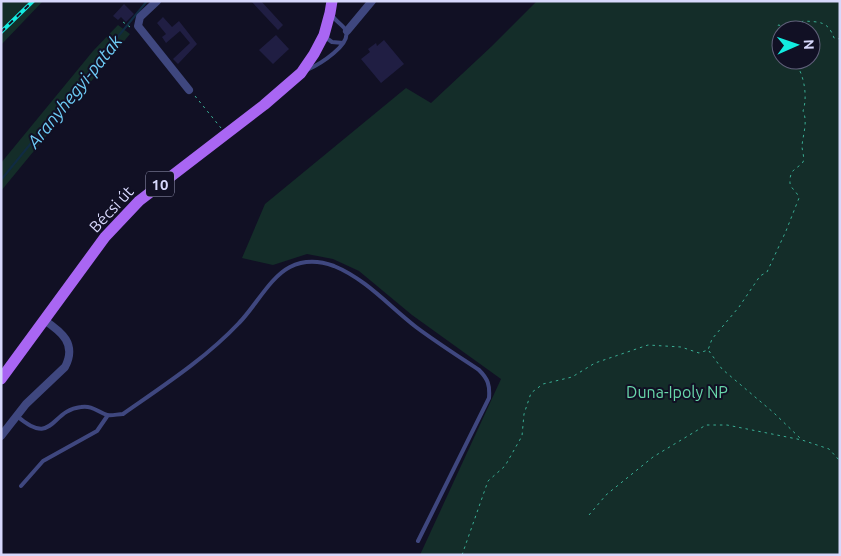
<svg xmlns="http://www.w3.org/2000/svg" width="841" height="556" font-family="Ubuntu,sans-serif">
	<style>
		.green { fill: #142d29; fill-rule: evenodd }
		.lines { fill: none; stroke-linecap: round; stroke-linejoin: round }
		.stream { stroke: #102b43; stroke-width: 2 }
		.building { fill: #201e43 }
		.path { stroke: #39ae94; stroke-width: 1; stroke-dasharray: 2.5 4; stroke-linecap: butt }
		.service { stroke: #3f477f; stroke-width: 4 }
		.minor { stroke: #3f477f; stroke-width: 8 }
		.primary { stroke: #a966f3; stroke-width: 11 }
		.rail-casing { stroke: #12ece0; stroke-width: 4 }
		.rail { stroke: #111024; stroke-width: 2; stroke-dasharray: 5.5; stroke-linecap: butt }
		.labels { text-anchor: middle; dominant-baseline: central; stroke-width: 4; stroke-linejoin: round; paint-order: stroke }
		.shield { fill: #111024; stroke: #9c9cbb; stroke-width: 1 }
		.shield-label { font-size: 15px; font-weight: bold; fill: #d7d8fc }
		.street-label { font-size: 16px; fill: #d7d8fc; stroke: #111024 }
		.park-label { font-size: 16px; fill: #68d7aa; stroke: #111024 }
		.water-label { font-size: 18px; font-style: italic; fill: #6dcaf4; stroke: #111024 }
	</style>
	<rect width="100%" height="100%" fill="#111024"/>
	<path class="green" d="M1,1h42l-42,44z
		M537,1h303v554h-420l81,-176 -89,-64 -53,-44 -26,-12 -26,-5 -34,11 -31,-7 23,-54 141,-116 25,15 61,-57zM781,30h30v30h-30z
		M118,25l12,9 -129,157v-28l92,-112z"/>
	<g class="lines">
		<path class="stream" d="M1,180l146,-179"/>
	</g>
	<path class="building" d="M251,1h10l22,24 -5,5z
		M124,4l10,10 -8,8 -5,-5 -3,3 -5,-4z
		M163,17l9,10 7,-6 18,23 -19,20 -5,-5 17,-16 -10,-12 -14,12 -4,-6 4,-3 -9,-11z
		M276,35l13,14 -16,15 -14,-14z
		M384,40l20,24 -23,19 -20,-24 9,-7 -2,-3 8,-6 1,3z"/>
	<g class="lines">
		<path class="path" d="M123,22l7,5
			M781,44l-3,-5v-14l17,3 8,-7c17,1 25,0 31,17l6,1
			M195,96l26,32
			M709,351l13,18 52,44 27,26
			M840,481v2
			M589,515l17,-20 47,-38 53,-32h21l75,15 27,9 11,12
			M462,555l26,-74 17,-15 17,-30 2,-22 7,-21 12,-9 29,-7 23,-14 53,-18 33,2 18,6 9,-3 4,-11 27,-32 21,-31 7,-4 19,-41 13,-33c-1,-6 -10,-10 -9,-17 0,-13 8,-12 13,-19 2,-4 -1,-11 -1,-16 1,-12 6,-24 1,-35 5,-15 1,-39 -10,-51"/>
		<path class="service" d="M325,37l7,5 11,1
			M307,70c11,-5 47,-26 38,-41 -3,-5 -10,-8 -13,-14
			M17,416c37,32 33,-6 64,-9 11,-2 17,5 26,8 5,1 11,-1 16,-1 40,-28 82,-55 116,-91 16,-16 31,-46 51,-56 14,-7 30,-6 44,-1 32,13 56,41 82,61 20,15 42,29 63,43 9,9 11,15 10,28l-71,143
			M21,486l22,-25 54,-30 11,-16"/>
		<path class="minor" d="M157,1l-17,16 -2,9 51,64
			M347,31l25,-30
			M1,436l25,-32 39,-37c12,-23 -3,-35 -21,-47"/>
		<path class="primary" d="M1,379l104,-142 34,-36 125,-96 37,-32 13,-19 10,-19 6,-22 2,-12"/>
		<defs>
			<path id="rail" d="M1,32l32,-31"/>
		</defs>
		<use href="#rail" class="rail-casing"/>
		<use href="#rail" class="rail"/>
	</g>
	<g class="labels">
		<rect class="shield" x="146" y="171.5" width="28" height="25" rx="4"/>
		<g class="shield-label">
			<text x="160" y="184">10</text>
		</g>
		<g class="street-label">
			<text transform="translate(111 209) rotate(-47)">Bécsi út</text>
		</g>
		<g class="park-label">
			<text x="677" y="392">Duna-Ipoly NP</text>
		</g>
		<g class="water-label">
			<text transform="translate(74 91) rotate(-51)">Aranyhegyi-patak</text>
		</g>
	</g>
	<rect width="841" height="556" fill="none" stroke="#d7d8fc" stroke-width="5"/>
	<g transform="translate(796 45) rotate(88)"><circle r="24" fill="#111024" stroke="#60607a"/>
	<path d="M0-4L9 19L0 12L-9 19Z" fill="#12ece0"/>
	<text y="-8" font-size="14" font-weight="bold" text-anchor="middle" fill="#d7d8fc">N</text>
	</g>
</svg>
